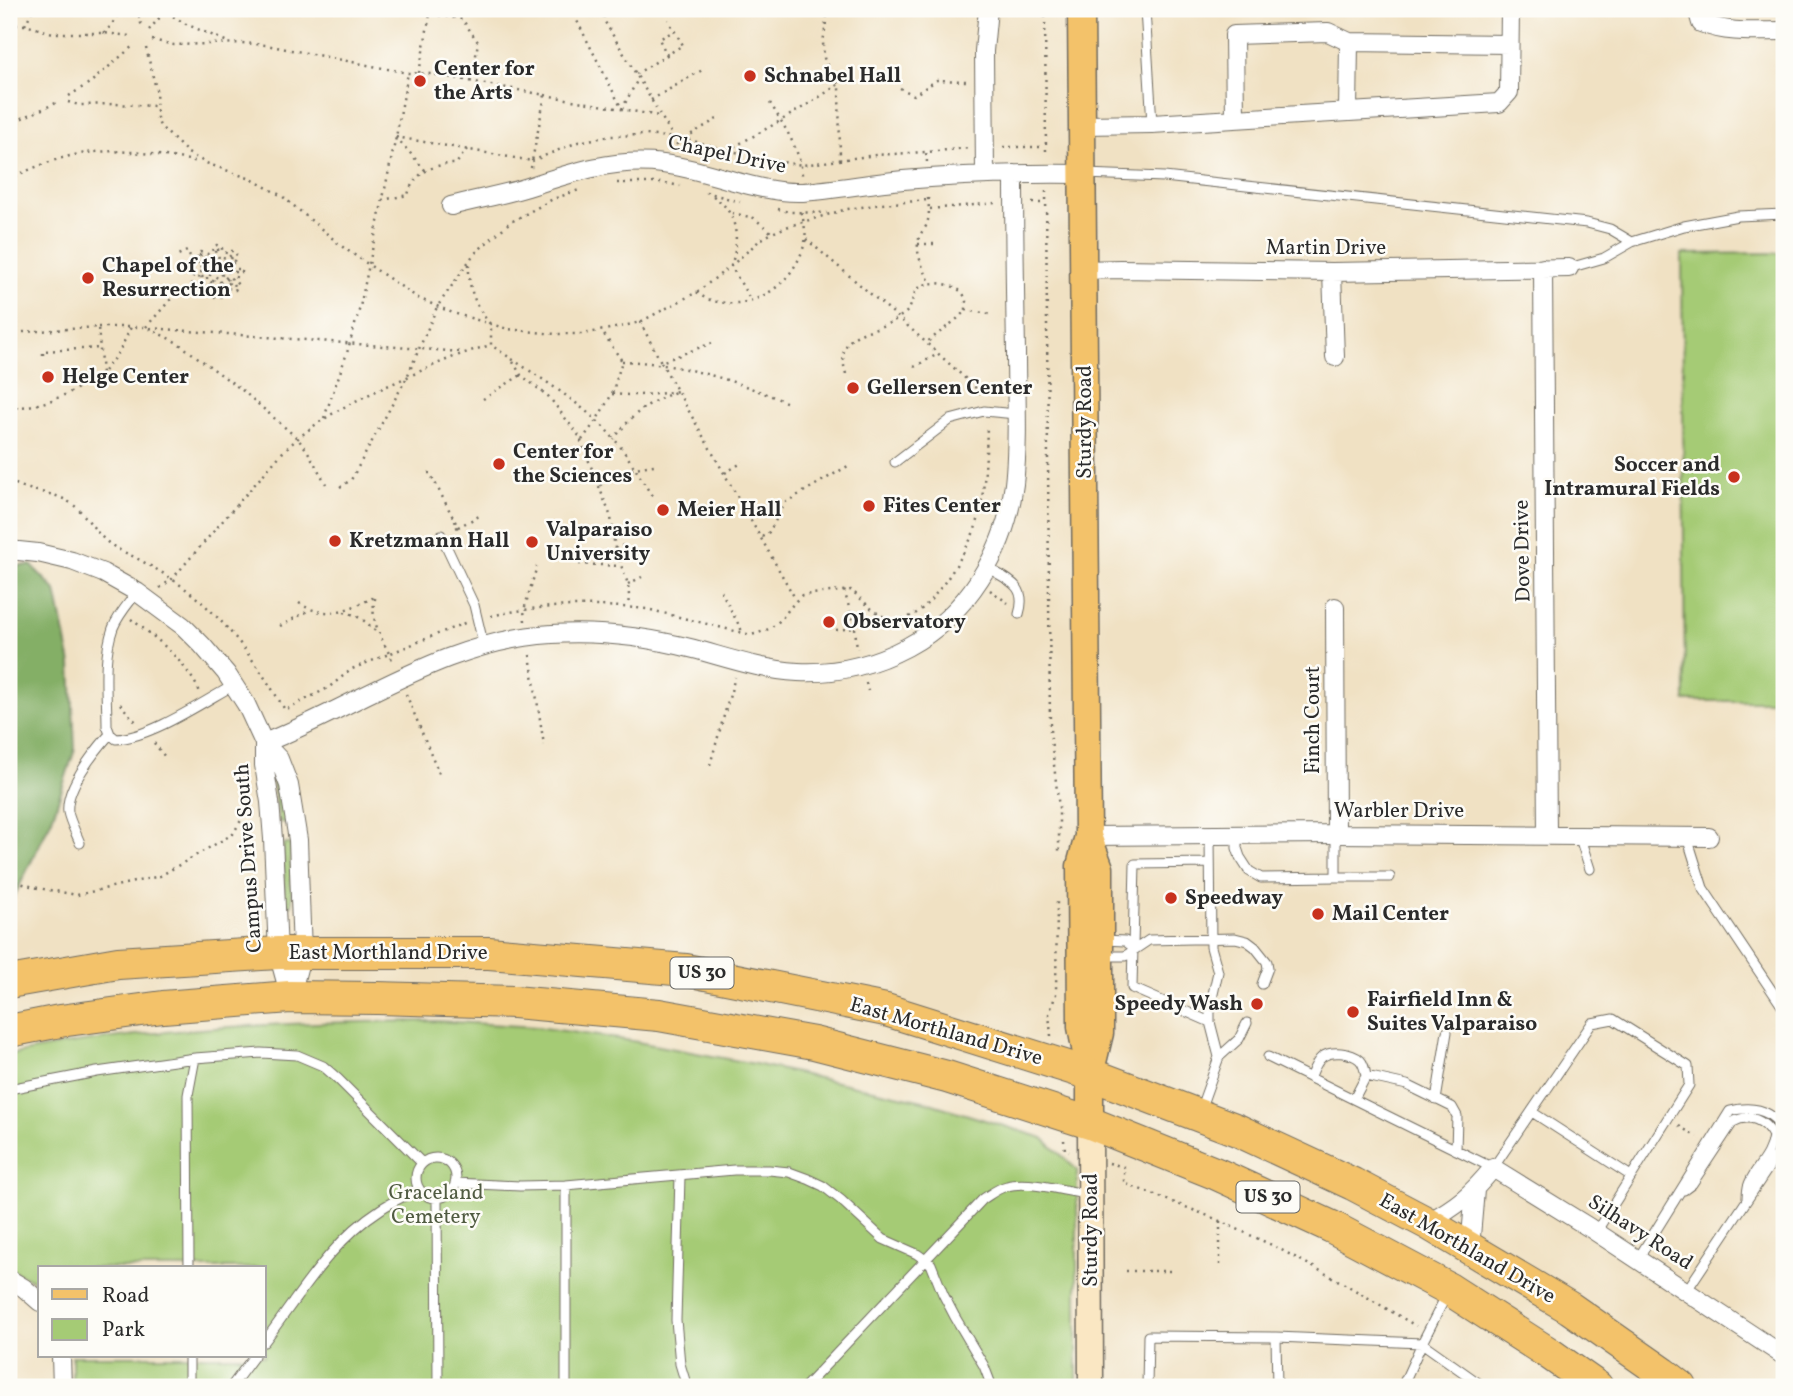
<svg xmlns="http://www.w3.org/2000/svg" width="1793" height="1396" font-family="Vollkorn,serif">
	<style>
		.green { fill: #a5cb75; stroke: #687b50; stroke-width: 2 }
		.forest { fill: #84af66; stroke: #586d48; stroke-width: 2 }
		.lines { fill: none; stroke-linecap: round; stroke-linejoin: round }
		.lane-casing { stroke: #706b60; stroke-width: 11 }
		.street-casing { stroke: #706b60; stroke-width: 20 }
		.secondary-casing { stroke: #706b60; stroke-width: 27 }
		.primary-casing { stroke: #706b60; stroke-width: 29 }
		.highway-casing { stroke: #706b60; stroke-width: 34 }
		.path { stroke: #706b60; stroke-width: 2.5; stroke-dasharray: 2 5; stroke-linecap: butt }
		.lane { stroke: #fff; stroke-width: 9 }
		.street { stroke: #fff; stroke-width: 18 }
		.secondary { stroke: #fae7c3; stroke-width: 24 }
		.primary { stroke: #f3c26a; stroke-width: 26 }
		.highway { stroke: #f3c26a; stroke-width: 32 }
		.poi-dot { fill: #c8321e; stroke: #fdfcf7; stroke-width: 2.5 }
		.labels { text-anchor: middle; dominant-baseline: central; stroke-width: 5; stroke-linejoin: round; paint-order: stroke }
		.shield { fill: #fdfcf7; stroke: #6a6a68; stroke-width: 2 }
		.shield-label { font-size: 19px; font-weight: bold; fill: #2b2b2b }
		.poi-label { font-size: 21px; font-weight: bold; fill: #2b2b2b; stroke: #fdfcf7; text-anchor: start }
		.street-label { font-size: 21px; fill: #2b2b2b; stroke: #fdfcf7 }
		.park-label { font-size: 21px; fill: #505b41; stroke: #fdfcf7 }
	</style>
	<rect width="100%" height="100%" fill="#fdfcf7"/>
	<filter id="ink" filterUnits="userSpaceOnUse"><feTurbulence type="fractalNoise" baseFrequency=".0143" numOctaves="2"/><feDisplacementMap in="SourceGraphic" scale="14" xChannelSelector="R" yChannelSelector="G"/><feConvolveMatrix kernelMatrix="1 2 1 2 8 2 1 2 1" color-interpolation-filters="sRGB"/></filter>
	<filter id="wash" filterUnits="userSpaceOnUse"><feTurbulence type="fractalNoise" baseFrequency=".00686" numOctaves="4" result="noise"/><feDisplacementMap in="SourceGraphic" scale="28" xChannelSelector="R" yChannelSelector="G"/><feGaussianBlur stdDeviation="1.57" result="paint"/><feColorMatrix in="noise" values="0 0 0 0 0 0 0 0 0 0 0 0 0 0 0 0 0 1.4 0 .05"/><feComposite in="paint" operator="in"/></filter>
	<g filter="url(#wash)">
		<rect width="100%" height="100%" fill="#f0e1c3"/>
		<path class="green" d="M1784,253v448h-99l-3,-447z
			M270,759l14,35 2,28 -3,1 -4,-2z
			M286,844h4l2,61h-5l-2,-4 -2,-55z
			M436,1021l101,6 95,14 123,23 168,37 120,37 34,32v217h-1005v-31h192v-88h-224v16l-31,-15v-214c140,-29 285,-33 427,-34z"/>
		<path class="forest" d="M31,565l25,26 15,73 4,85 -23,70 -40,82 -3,2v-337z"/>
	</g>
	<g filter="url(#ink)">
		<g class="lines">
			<defs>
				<path id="lane" d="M1145,9l7,115
					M1085,174l79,3 423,46 23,6 22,13
					M1569,268l35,-10 28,-16 52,-16 54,-10 46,-2
					M895,462l55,-42 34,-9 32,3
					M441,535l33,70 10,42
					M986,567c22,13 42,18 33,47
					M137,592c-8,11 -19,23 -24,36 -11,31 -6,66 -6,98l3,8 6,5c34,-1 87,-37 118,-54
					M1237,834v14l3,9 9,14 12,7 75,-1
					M1336,834v43h54
					M1579,835l11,34
					M1687,837l16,51 81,121
					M80,843c-4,-10 -10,-21 -12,-31 -3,-24 27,-61 42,-78
					M1104,940l21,1 9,7
					M1102,956h23l24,-16 86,-2 12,3 8,6 12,15 1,6 -6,16
					M1210,1022l-78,-34 3,-124 75,-1
					M1219,1057l20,-18 8,-16
					M1268,1057l225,111 99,-145 21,-4 75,47 1,19 -93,147
					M1310,1078c3,-7 6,-16 12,-21 9,-7 29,-5 38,3 4,4 5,10 6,16
					M9,1089l88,-17 98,-14 66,-5 36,2 26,11 15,13 84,84
					M1354,1099l12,-23 41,9 45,22 5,9 -1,34
					M1436,1100l11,-68
					M1200,1110l19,-53 -9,-35v-15l8,-35 -7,-25 -1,-113
					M1532,1112l99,64
					M416 1178a20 20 0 1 1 40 0a20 20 0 1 1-40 0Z
					M680,1176l-4,144 4,44 7,23
					M455,1183l65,3 46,-1 168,-15h35l20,2 19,7 15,7 18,14 42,39 34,15 14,10 12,30 12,23 29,49 8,21
					M1684,1190l8,-6 41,-62c16,-9 32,-2 40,14 -3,23 -20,33 -25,51 -1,4 -1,8 -1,11
					M437,1198l1,189
					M1638,1259l92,-148c29,-7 57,3 51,38l-94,141
					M189,1268l-1,-173 7,-37
					M1276,1337l1,50
					M264,1342c35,-46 67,-101 117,-133 12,-8 25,-14 38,-20
					M189,1356v31
					M231,1387l23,-31
					M566,1387v-202
					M805,1387l178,-188c8,-5 15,-11 24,-13 20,-6 60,5 82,9
					M1147,1387l1,-51 128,1 146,6 25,-49
					M1402,1387l20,-44 62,44"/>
				<path id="street" d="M1697,9l4,14c28,11 54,8 83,8
					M1348,112l1,-70
					M1235,119l-1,-84 94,-3 21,10 160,2
					M1082,125l70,-1 347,-21 10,-11 1,-83
					M985,175l-1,-124 4,-42
					M451,206c25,-7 52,-11 77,-19 45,-15 87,-29 135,-23 45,5 94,30 140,28 33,-2 66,-9 100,-12 60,-5 120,-7 180,-6
					M1543,268l4,567
					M1083,270l37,-1 212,3 237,-4
					M1332,272l3,85
					M9,550l29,3 34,8 31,12 34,19 46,34 19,19 24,28 20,31 18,39v22l6,37 3,37 5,114 12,44
					M1335,607l1,227
					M264,743c95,-38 183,-103 288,-109 48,-3 95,3 142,15 34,9 68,21 104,23 39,2 75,-7 109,-25 60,-32 99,-96 107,-163 5,-43 2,-88 2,-131 -1,-60 -2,-119 -2,-179
					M264,743l15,16 10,26 9,55 4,113 -11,42
					M1088,836l248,-2 373,3
					M1427,1223c30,-17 43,-27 66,-55l97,60 194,128
					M1470,1248l5,-58
					M9,1279l15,9 16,14
					M61,1356l1,31"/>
				<path id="secondary" d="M1090,1123l1,264"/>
				<path id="primary" d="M1081,9l7,827 -8,30 1,161 9,47v49
					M1088,836l12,32v165l-7,29"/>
				<path id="highway" d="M9,982l109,-19 160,-10h211l197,17 200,40 204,64 147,56 116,54 74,39 143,85 93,65 18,14
					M9,1031l51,-10 103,-14 127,-10 87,1 137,4 145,13 155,28 133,34 143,46 127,51 115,53 117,62 101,65 47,33"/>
			</defs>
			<use href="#lane" class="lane-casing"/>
			<use href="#street" class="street-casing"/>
			<use href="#secondary" class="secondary-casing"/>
			<use href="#primary" class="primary-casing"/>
			<use href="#highway" class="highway-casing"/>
			<path class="path" d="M137,9l5,18
				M161,9l25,15 44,19
				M431,9l-1,5 32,5 16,23 -6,39
				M571,9l51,100
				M602,9l3,13 69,116 5,11
				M625,9l1,1
				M828,9l-5,34 1,15 6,14 9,12 1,76
				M1045,9l1,147
				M9,25h16l28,8h50l27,3
				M25,25l8,-16
				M149,30l18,-21
				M103,33l8,-7 10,-17
				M152,40l22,5 68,-2 24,2 142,28 24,1 113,21 -13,66 -136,-24
				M146,48l10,41 1,30 3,7 28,27 18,10 45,16 31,17 62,52 74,50 35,15 55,16 47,5h28l37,-7 20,-5 57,-30 34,-26 29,-26 12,-7 17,-7 58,-17 35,-5 46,-4
				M667,55l-8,-16 15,-8
				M419,73l11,-59
				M636,74l47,-29 -15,-25
				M900,88l14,7 23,-15 30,1
				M545,95l114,21
				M69,96l22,-14 42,-36
				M651,100l53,-31
				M68,102l11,3 37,-1 39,2
				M770,103c12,19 32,50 32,73
				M622,109l16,-30
				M9,124l47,-21
				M396,137l29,33
				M686,139l4,-4 27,-16
				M1003,147h42
				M728,150c44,-24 89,-49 129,-79
				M927,162l-1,-10 43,-4
				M531,168l1,-7 46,-19 32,-6 36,-1 40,4 77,20 39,6 74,-10 50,-3
				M9,179c19,-9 40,-18 61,-23 41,-10 88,-2 129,6
				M617,183h48l15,3
				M1046,191l4,539 9,78v47
				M706,192l34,10
				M713,196c25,16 27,44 18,70l20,35
				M928,198c1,10 2,19 -2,28 -2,4 -5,6 -6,10 -7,16 4,33 11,48
				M382,200l26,-5c5,-22 27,-32 48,-31l11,-15
				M1032,203h14
				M778,209l11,3 38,1
				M930,209l66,-6
				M732,213l22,5 18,15
				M806,239l93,79 78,71 5,7
				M918,244h18
				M469,264c-1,25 6,42 22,61v20c39,27 94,58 124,95 15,18 26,39 39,59
				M193,272h11l3,-9 5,-5 -2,-1 -3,2 -4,-4h-3l4,7 -2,5 -3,1 -1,-2 2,-5 -3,-5 3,-4 8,2 3,-1 3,-7 3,-1 5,3v4l5,1 2,-2h6l2,5 -3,5 1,4 -5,-4 3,-6h-2l-3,3 -6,-1v2l6,5v2l-9,-5 -1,-12 -1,-1 -2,2 1,11 -6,7 7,-4 8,5h17v3h-17l-7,6 -6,-3h-2v3l6,4v10l2,1 2,-1v-10l8,-6 1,2 -6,5v2l5,-2 6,3 -3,-7 2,-3h3l-1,5 3,4 -3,5 -8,-2 -3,1 -1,6 -4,3 -4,-1 -2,-7 -5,-1 -5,3 -5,-4 2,-6 -1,-7h2l4,6 -3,6 3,1 2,-3h6v-2l-6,-3v-7l2,-2h6l3,2 2,-2 -3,-2 -2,2
				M697,292c8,8 18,10 29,11 38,3 70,-25 79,-61 2,-9 -2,-22 -4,-32
				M966,310l23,4
				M640,322l21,40 51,-19
				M98,327h32
				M146,327l33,-37 10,4c5,-15 6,-29 -2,-43l-9,4
				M150,328l311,24
				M9,333l89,-6 4,47 18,-24 11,-23h15l32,16 64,47 55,48 10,12 19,34
				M43,355v-4l57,-3
				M622,361c58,2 113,19 166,42
				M513,362l8,13 28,22 30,39 32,81 4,32 13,35 2,23
				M661,362l135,238
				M914,367l24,-13
				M846,374c-14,-47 29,-38 55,-58 3,-2 6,-4 8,-7 5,-8 2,-17 13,-23 11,-6 34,-2 41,8 4,5 3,10 3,16l-9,9 -31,24
				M612,394c23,2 43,1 66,-3 -31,12 -44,21 -64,48
				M483,399l38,-24
				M9,408c39,-2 60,-14 93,-34
				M324,418l23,-65 13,-46 36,-170 12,-64
				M582,440l14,-19 16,-27 10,-33 -21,-31
				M428,473h2l28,54 -4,2
				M725,473l18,-11
				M9,481c6,3 13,6 20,8 13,4 28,5 40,13 17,10 25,31 41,42 8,6 19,10 28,15 11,6 22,12 32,19 50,32 85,82 115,132l43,-22 24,-19 115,-47
				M600,485l34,-17 20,-3
				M340,487l11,-7 56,-103 30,-70 37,-53 35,-31 44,-24 26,-9
				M458,527l23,-12
				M762,537l7,-5 17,-30 62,-36
				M615,549l9,-4
				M579,564l41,2
				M628,584l14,-7
				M160,588l12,-9 110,-126c37,-37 76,-54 123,-75 29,-13 55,-25 86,-33
				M990,590l18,13
				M721,591l22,42
				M299,603c27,18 52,6 77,-7 -9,23 8,45 17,66
				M344,612c15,3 24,11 34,22
				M491,616c52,-12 103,-12 156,-7l104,26c33,-8 30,-21 51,-40l49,-5c11,9 24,25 39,29 7,1 19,-1 25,-5 22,-14 59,-72 64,-98 6,-29 7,-60 8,-90
				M131,619c27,20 54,42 69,73
				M525,621l-1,-11 13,-44
				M280,626l28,-15
				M855,628l2,21
				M836,630l19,-2 -11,-38
				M530,655l14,90
				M866,683l2,8
				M406,694l35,84
				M120,704l16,18
				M154,743l11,14
				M710,765l25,-88
				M9,880l29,8 39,7 83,-19 73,-42 11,-19v-19
				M1051,1036l-2,-22 7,-20 1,-94
				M1679,1126l18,11
				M1064,1140l1,10 4,1
				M1109,1163l15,4v16l87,34 65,30 67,36 73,43
				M1220,1221v44
				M1126,1271h46"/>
			<use href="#lane" class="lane"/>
			<use href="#street" class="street"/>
			<use href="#secondary" class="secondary"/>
			<use href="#primary" class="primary"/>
			<use href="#highway" class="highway"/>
		</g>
	</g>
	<g class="poi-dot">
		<circle cx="750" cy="76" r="7"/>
		<circle cx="420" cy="81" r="7"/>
		<circle cx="88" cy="278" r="7"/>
		<circle cx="48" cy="377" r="7"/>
		<circle cx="853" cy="388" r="7"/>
		<circle cx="499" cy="464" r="7"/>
		<circle cx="1734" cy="477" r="7"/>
		<circle cx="869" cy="506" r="7"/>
		<circle cx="663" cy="510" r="7"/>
		<circle cx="335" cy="541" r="7"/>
		<circle cx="532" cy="542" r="7"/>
		<circle cx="829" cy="622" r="7"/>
		<circle cx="1171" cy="898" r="7"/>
		<circle cx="1318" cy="914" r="7"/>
		<circle cx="1257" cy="1004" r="7"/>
		<circle cx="1353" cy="1012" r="7"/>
	</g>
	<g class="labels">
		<g class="shield">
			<rect x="670.5" y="957.5" width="63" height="31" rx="5"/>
			<rect x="1236.5" y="1181.5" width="63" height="31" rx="5"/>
		</g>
		<g class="shield-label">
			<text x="702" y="973">US 30</text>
			<text x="1268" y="1197">US 30</text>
		</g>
		<g class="poi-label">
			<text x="434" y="69">Center for<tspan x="434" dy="24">the Arts</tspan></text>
			<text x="764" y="76">Schnabel Hall</text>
			<text x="102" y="266">Chapel of the<tspan x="102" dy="24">Resurrection</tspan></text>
			<text x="62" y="377">Helge Center</text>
			<text x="867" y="388">Gellersen Center</text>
			<text x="513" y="452">Center for<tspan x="513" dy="24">the Sciences</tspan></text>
			<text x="1720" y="465" text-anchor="end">Soccer and<tspan x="1720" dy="24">Intramural Fields</tspan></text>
			<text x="883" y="506">Fites Center</text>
			<text x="677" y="510">Meier Hall</text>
			<text x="546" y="530">Valparaiso<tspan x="546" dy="24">University</tspan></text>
			<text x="349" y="541">Kretzmann Hall</text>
			<text x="843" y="622">Observatory</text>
			<text x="1185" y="898">Speedway</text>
			<text x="1332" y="914">Mail Center</text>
			<text x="1367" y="1000">Fairfield Inn &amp;<tspan x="1367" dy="24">Suites Valparaiso</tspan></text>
			<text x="1243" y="1004" text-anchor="end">Speedy Wash</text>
		</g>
		<g class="street-label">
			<text transform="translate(727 155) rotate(12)">Chapel Drive</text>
			<text x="1326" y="248">Martin Drive</text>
			<text transform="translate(1085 422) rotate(-90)">Sturdy Road</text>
			<text transform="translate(1523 551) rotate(-91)">Dove Drive</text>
			<text transform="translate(1313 720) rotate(-90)">Finch Court</text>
			<text x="1399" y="811">Warbler Drive</text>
			<text transform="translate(249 858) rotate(-94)">Campus Drive South</text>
			<text x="388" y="953">East Morthland Drive</text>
			<text transform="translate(946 1032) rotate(16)">East Morthland Drive</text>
			<text transform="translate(1091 1230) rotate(-90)">Sturdy Road</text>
			<text transform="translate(1640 1233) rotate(33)">Silhavy Road</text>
			<text transform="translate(1467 1249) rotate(30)">East Morthland Drive</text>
		</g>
		<g class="park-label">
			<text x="436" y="1193">Graceland<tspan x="436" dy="24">Cemetery</tspan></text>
		</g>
	</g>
	<rect width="1793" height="1396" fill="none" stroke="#fdfcf7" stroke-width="35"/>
	<rect x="38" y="1266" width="228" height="91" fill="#fdfcf7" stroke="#a9a8a5" stroke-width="2"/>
	<rect x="52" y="1289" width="35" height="10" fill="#f3c26a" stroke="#a9a8a5" stroke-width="2"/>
	<text x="102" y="1302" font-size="21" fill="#2b2b2b">Road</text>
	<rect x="52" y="1319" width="35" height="21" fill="#a5cb75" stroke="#a9a8a5" stroke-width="2"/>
	<text x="102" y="1336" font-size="21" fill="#2b2b2b">Park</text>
</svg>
